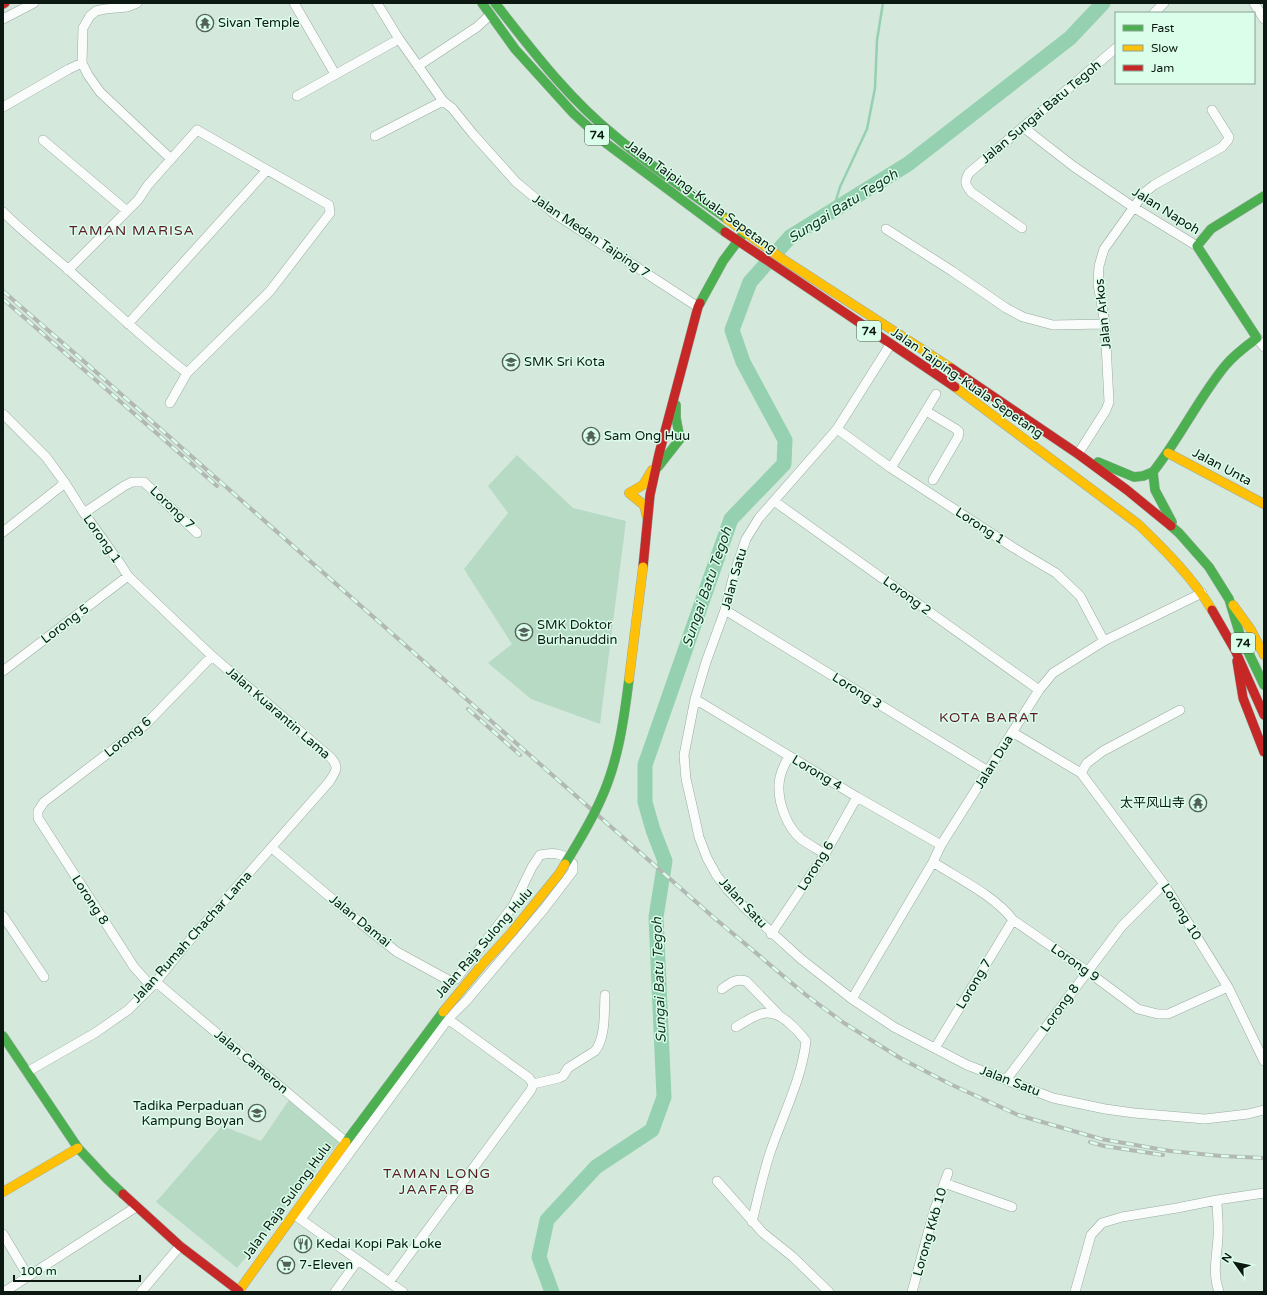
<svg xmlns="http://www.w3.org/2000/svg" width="1267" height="1295" font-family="'Varela Round','Noto Sans SC',sans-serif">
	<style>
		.green { fill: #b7dac5 }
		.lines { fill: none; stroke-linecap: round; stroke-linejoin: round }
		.stream { stroke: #95d1b0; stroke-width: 2.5 }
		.river { stroke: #95d1b0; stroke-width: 15 }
		.street-casing { stroke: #9baaa1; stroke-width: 10 }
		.fast-casing { stroke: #9baaa1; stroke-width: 10 }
		.slow-casing { stroke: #9baaa1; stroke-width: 10 }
		.jam-casing { stroke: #9baaa1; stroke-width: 10 }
		.street { stroke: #f9fcfa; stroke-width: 9 }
		.fast { stroke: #4caf50; stroke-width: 9 }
		.slow { stroke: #ffc107; stroke-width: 9 }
		.jam { stroke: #c62828; stroke-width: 9 }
		.rail-casing { stroke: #b2b8b4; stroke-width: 4 }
		.rail { stroke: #dafee9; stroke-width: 2.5; stroke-dasharray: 8; stroke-linecap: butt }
		.fast-bridge-casing { stroke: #9baaa1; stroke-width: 10; stroke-linecap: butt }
		.slow-bridge-casing { stroke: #9baaa1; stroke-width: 10; stroke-linecap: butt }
		.fast-bridge { stroke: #4caf50; stroke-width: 9 }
		.slow-bridge { stroke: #ffc107; stroke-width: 9 }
		.labels { text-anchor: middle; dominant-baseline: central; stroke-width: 3; stroke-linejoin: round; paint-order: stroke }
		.shield { fill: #dafee9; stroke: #4a5e52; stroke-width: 1 }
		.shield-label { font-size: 12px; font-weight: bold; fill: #0c1912 }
		.poi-label { font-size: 13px; fill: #0c1912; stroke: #dafee9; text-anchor: start }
		.street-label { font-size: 13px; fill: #0c1912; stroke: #dafee9 }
		.water-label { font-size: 14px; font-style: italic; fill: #123524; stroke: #dafee9 }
		.neighbourhood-label { font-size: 14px; letter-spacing: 1px; fill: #5c1829; stroke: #dafee9 }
	</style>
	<rect width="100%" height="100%" fill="#d5e8dc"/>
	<path class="green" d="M517,455l56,53 53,13 -26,203 -69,-25 -43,-36 24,-19 -48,-75 44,-56 -20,-27z
		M289,1100l50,42 -102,126 -81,-66 66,-76 39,15z"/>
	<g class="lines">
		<path class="stream" d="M833,210l7,-23 27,-58 8,-41 2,-48 6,-37"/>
		<path class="river" d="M552,1292l-13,-35 8,-37 49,-53 56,-37 12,-33 -8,-180 9,-56 -12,-31 -8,-28v-37l86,-246 53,-55 1,-24 -42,-78 -11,-32 18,-48 40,-45 118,-73 162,-126 33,-35"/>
		<defs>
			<path id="street" d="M137,3l-10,4 -22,2 -9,2 -6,5 -7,12 -1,35 6,12 12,17 71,67
				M294,3l41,71
				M377,3l22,36 44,62 9,7 21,26 43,48 36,30 146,95
				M1254,3l10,16
				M1154,13l10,-10
				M3,19l31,-16
				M418,66l59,-39 13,-12
				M297,96l102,-57
				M3,107l66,-38 13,-6
				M1023,127l50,39 60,41 64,39
				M375,136l68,-35
				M43,140l84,71
				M3,212c22,22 46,40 69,61 38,34 75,69 115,100
				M1022,228l-51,-36c-6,-8 -7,-10 -2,-19l147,-125
				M886,229l66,42 54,37 17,9 30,8 52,-1
				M68,270l70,-70 10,-15 49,-55 132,75 1,8 -60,78 -83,82 -17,30
				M128,324l139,-154
				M1257,338l7,9
				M890,345l-53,84 -78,89 -13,21 -12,35 -9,36 -19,52 -11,37 -11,56 2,24 6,26 7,32 8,21 10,18 11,14 19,20 54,49 51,40 42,28 73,38 86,33 52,11 29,4 71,6 43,-5 16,-4
				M926,411l30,18 3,3 -1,5 -25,43
				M3,414l43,43 19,26 19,30 35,49 9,14 84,80 118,101c10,10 6,14 -1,25l-146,166 -27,34 -28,28 -33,23 -68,39
				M837,429l54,39 123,80 42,25 24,23 24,45
				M1078,454l28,-44 3,-8 -4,-78 -7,-40 1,-18 5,-17 40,-56 10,-8 68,-38 6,-7 1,-3 -17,-27
				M891,468l45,-74
				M774,501l265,189
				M84,513l40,-27 8,-4h12l53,51
				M3,532l62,-49
				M725,610l263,161
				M3,671l125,-95
				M695,699l162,98 84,48
				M1012,732l69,41 83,111 64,103 36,74
				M789,756c-5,9 -10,19 -10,29 -1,18 8,42 22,54 7,5 16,10 24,15
				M1081,773l6,-10 16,-12 77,-41
				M272,848l91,77 34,27 53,29 6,-2 57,-73 19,-39 8,-12c14,-3 24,-2 33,9v7l-29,38 -77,91 -19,19 -147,200
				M933,862c26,17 62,34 80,58l74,51 51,38 20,5h10l60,-27
				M3,916l41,61
				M771,934l54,-80 32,-57
				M156,982l190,160
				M151,986l-17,-19 -96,-149v-7l6,-9 101,-77 67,-69
				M722,989c8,-6 14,-11 24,-8l32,33
				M852,999l81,-137 8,-17 98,-155 14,-17 51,-32 98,-48
				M736,1027c19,-11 31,-22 51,-6 7,6 13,12 19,20 -4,37 -23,74 -35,109 -8,23 -13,48 -19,72
				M935,1048l78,-128
				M1006,1080l116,-154 42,-42
				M533,1084l26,-6 4,-2 5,-8 27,-17c11,-14 9,-39 10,-56
				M717,1181l46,52 30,24 36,35
				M944,1183l68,24
				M1217,1200c0,12 2,25 1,37 -1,20 -6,35 1,55
				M296,1216l107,76
				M3,1234l25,42
				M389,1282l142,-192 2,-6 -4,-6 -81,-59
				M4,1292l132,-85
				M141,1292l39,-46
				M335,1292l23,-32
				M912,1292l22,-81 14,-38
				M1075,1292l16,-57 11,-12 20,-6 55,-9 40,-8 47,-7"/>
			<path id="fast" d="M482,3l33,46 58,64 34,31 118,88
				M495,3c37,47 73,95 120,133 35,30 75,56 112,83
				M700,303l23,-42 20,-27
				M1098,462l36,15 9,-1 10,-4 2,18 17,32
				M658,467l22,-28 -4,-21v-13
				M1153,472c27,-34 45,-73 72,-106 9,-11 21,-20 32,-28l-60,-92 14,-17 53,-33
				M1171,526l8,7 30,34 20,32 11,36 24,50
				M3,1036l75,112 29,31 16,15
				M346,1142l97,-130"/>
			<path id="slow" d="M727,219l54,39 170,110
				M955,387l183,137c27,26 55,54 74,86
				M1168,453l96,51
				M647,517l-3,-12 -15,-12 14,-8 9,-15
				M1233,605l18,25 13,25
				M3,1192l75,-44
				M238,1292l108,-150"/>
			<path id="jam" d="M3,4l2,-1
				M725,232l230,155
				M951,368l127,86 49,36 44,36
				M643,567l7,-72 9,-41 39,-147 2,-4
				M1212,610l23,40 29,65
				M1237,661l6,37 21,54
				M123,1194l57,52 59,45"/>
		</defs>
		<use href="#street" class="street-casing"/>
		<use href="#fast" class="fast-casing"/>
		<use href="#slow" class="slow-casing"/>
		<use href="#jam" class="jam-casing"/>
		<use href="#street" class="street"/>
		<use href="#fast" class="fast"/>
		<use href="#slow" class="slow"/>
		<use href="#jam" class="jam"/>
		<defs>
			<path id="rail" d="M3,291l84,73 625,552 94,79 38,28 56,35 50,26 68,31 83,24 69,12 51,5 43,2
				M3,299l214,187
				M468,709l52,46
				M1090,1142l14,4 59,9"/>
		</defs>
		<use href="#rail" class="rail-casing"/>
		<use href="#rail" class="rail"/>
		<defs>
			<path id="fast-bridge" d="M565,864c13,-21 26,-42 36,-65 17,-37 23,-79 28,-120"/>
			<path id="slow-bridge" d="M629,679l14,-112
				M443,1012l38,-46 31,-34 47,-58 6,-10"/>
		</defs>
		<use href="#fast-bridge" class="fast-bridge-casing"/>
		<use href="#slow-bridge" class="slow-bridge-casing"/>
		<use href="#fast-bridge" class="fast-bridge"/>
		<use href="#slow-bridge" class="slow-bridge"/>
	</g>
	<defs>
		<symbol id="temple-ring" viewBox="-11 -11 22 22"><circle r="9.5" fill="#dafee9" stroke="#526159" stroke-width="1.5"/><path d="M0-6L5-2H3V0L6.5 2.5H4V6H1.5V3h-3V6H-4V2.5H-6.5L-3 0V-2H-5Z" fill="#526159"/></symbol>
		<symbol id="school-ring" viewBox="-11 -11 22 22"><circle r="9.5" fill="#dafee9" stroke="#526159" stroke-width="1.5"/><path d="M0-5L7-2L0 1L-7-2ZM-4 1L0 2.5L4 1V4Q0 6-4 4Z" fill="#526159"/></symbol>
		<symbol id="restaurant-ring" viewBox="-11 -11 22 22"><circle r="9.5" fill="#dafee9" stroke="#526159" stroke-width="1.5"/><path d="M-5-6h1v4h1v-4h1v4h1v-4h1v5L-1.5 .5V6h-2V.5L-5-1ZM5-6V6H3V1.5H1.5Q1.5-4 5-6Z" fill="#526159"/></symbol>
		<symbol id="supermarket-ring" viewBox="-11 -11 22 22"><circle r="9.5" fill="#dafee9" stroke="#526159" stroke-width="1.5"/><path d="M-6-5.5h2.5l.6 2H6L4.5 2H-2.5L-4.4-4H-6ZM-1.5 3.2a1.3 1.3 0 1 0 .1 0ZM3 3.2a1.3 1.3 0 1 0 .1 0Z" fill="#526159"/></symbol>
	</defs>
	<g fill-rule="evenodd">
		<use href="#temple-ring" x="195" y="13" width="20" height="20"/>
		<use href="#school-ring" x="501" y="352" width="20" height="20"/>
		<use href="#temple-ring" x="581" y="426" width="20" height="20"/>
		<use href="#school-ring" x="514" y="622" width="20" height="20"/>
		<use href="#temple-ring" x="1188" y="793" width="20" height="20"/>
		<use href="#school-ring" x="247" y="1103" width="20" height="20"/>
		<use href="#restaurant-ring" x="293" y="1234" width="20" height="20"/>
		<use href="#supermarket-ring" x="276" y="1255" width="20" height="20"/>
	</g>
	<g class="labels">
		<g class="shield">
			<rect x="585" y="125" width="24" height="20" rx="3"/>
			<rect x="857" y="321" width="24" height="20" rx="3"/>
			<rect x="1231" y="633" width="24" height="20" rx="3"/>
		</g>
		<g class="shield-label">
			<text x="597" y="135">74</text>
			<text x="869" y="331">74</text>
			<text x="1243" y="643">74</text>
		</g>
		<g class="poi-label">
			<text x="218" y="23">Sivan Temple</text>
			<text x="524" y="362">SMK Sri Kota</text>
			<text x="604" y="436">Sam Ong Huu</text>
			<text x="537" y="625">SMK Doktor<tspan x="537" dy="15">Burhanuddin</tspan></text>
			<text x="1185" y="803" text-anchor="end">太平风山寺</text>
			<text x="244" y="1106" text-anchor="end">Tadika Perpaduan<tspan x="244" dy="15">Kampung Boyan</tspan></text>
			<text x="316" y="1244">Kedai Kopi Pak Loke</text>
			<text x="299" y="1265">7-Eleven</text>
		</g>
		<g class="street-label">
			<text transform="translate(1041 112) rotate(-40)">Jalan Sungai Batu Tegoh</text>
			<text transform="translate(701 197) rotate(36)">Jalan Taiping-Kuala Sepetang</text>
			<text transform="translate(1166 211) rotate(32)">Jalan Napoh</text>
			<text transform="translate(591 236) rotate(34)">Jalan Medan Taiping 7</text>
			<text transform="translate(1103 314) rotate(-96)">Jalan Arkos</text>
			<text transform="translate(967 383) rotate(35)">Jalan Taiping-Kuala Sepetang</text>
			<text transform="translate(1222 467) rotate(28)">Jalan Unta</text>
			<text transform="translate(172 508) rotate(44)">Lorong 7</text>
			<text transform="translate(980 526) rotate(33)">Lorong 1</text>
			<text transform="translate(102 539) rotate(55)">Lorong 1</text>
			<text transform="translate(734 579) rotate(-74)">Jalan Satu</text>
			<text transform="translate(907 596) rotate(36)">Lorong 2</text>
			<text transform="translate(65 624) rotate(-37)">Lorong 5</text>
			<text transform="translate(857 691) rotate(32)">Lorong 3</text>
			<text transform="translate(278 713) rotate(41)">Jalan Kuarantin Lama</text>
			<text transform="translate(128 737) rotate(-39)">Lorong 6</text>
			<text transform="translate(994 762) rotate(-58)">Jalan Dua</text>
			<text transform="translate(817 773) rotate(31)">Lorong 4</text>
			<text transform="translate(816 866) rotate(-58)">Lorong 6</text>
			<text transform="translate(90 900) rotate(57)">Lorong 8</text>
			<text transform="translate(743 903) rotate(47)">Jalan Satu</text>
			<text transform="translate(1181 912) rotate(58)">Lorong 10</text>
			<text transform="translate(360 921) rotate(39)">Jalan Damai</text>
			<text transform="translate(192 937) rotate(-48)">Jalan Rumah Chachar Lama</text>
			<text transform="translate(484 943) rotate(-49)">Jalan Raja Sulong Hulu</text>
			<text transform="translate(1075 963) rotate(35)">Lorong 9</text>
			<text transform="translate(974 984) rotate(-59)">Lorong 7</text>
			<text transform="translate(1060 1008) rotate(-54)">Lorong 8</text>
			<text transform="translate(251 1062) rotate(40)">Jalan Cameron</text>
			<text transform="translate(1010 1081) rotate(21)">Jalan Satu</text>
			<text transform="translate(287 1201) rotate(-54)">Jalan Raja Sulong Hulu</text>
			<text transform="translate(930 1232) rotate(-74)">Lorong Kkb 10</text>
		</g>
		<g class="water-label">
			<text transform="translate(843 206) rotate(-32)">Sungai Batu Tegoh</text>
			<text transform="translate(707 587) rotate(-71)">Sungai Batu Tegoh</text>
			<text transform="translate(659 980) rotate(-92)">Sungai Batu Tegoh</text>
		</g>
		<g class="neighbourhood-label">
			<text x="132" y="230">TAMAN MARISA</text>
			<text x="989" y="717">KOTA BARAT</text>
			<text x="437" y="1173">TAMAN LONG<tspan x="437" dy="16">JAAFAR B</tspan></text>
		</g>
	</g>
	<rect width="1267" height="1295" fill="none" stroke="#0c1912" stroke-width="8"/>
	<rect x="1115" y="12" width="140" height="72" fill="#dafee9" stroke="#88a293"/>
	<rect x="1123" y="25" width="20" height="6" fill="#4caf50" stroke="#88a293"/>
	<text x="1151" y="32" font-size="12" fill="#0c1912">Fast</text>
	<rect x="1123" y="45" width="20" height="6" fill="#ffc107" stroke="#88a293"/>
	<text x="1151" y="52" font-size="12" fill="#0c1912">Slow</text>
	<rect x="1123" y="65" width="20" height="6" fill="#c62828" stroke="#88a293"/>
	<text x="1151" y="72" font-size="12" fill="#0c1912">Jam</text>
	<g transform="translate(1235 1263) rotate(303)" stroke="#dafee9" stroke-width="3" paint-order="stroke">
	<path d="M0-3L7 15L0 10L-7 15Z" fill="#0c1912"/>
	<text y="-6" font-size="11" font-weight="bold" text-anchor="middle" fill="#0c1912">N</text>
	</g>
	<path d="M14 1275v6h126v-6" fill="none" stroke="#0c1912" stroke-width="2"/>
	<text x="20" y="1275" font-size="12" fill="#0c1912" stroke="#dafee9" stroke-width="3" paint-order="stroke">100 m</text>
</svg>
